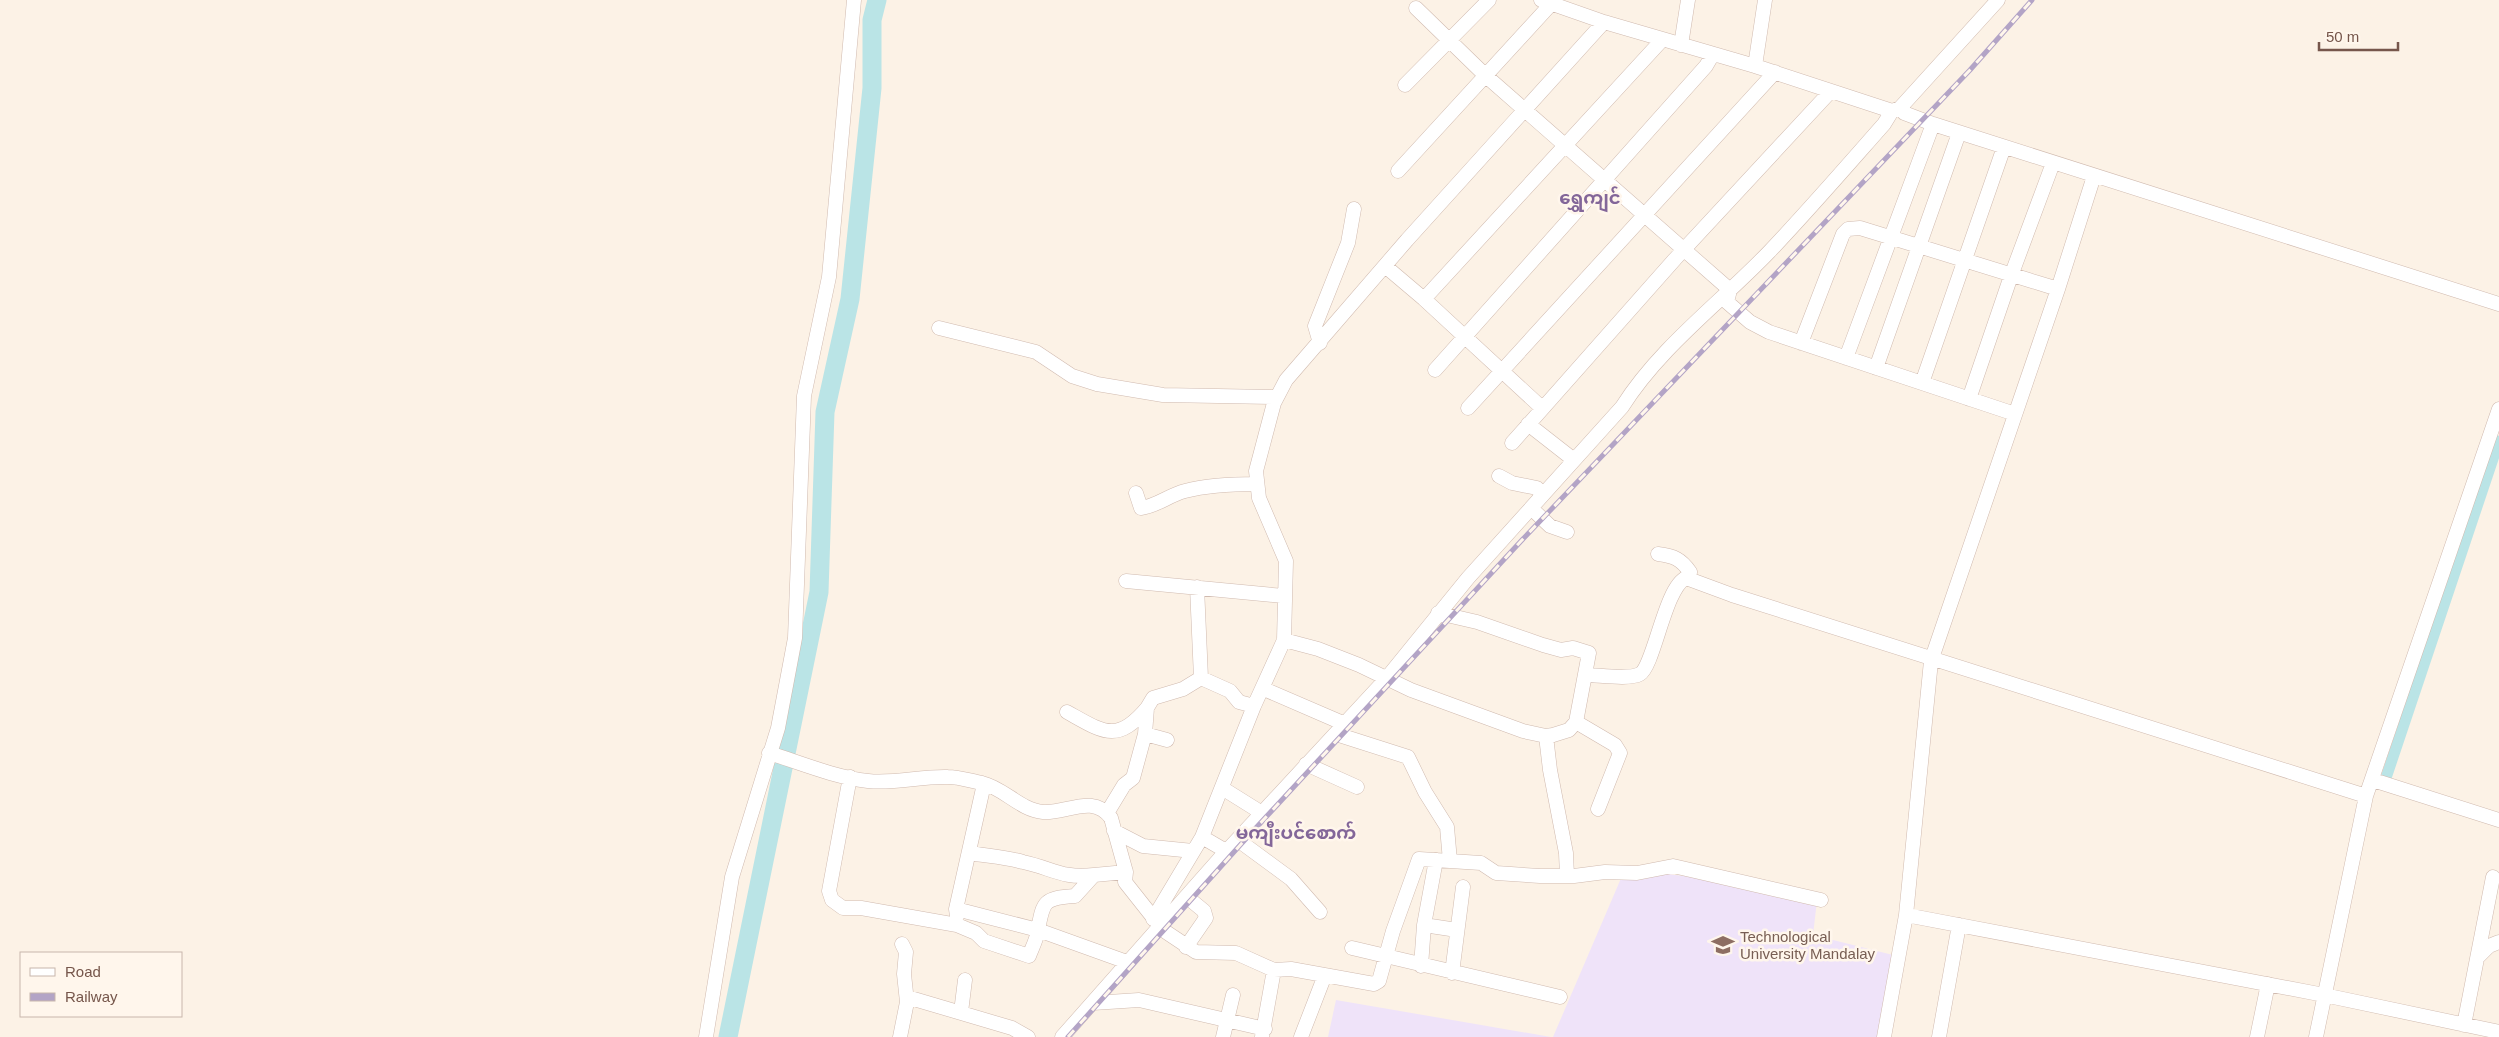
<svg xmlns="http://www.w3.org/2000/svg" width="2499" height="1037" font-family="Arial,'Noto Sans Myanmar',sans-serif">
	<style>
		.education { fill: #efe3f9 }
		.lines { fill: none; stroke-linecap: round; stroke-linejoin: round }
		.canal { stroke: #bae4e6; stroke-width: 11 }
		.river { stroke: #bae4e6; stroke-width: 19 }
		.minor-casing { stroke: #d0baaf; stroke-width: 15 }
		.minor { stroke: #fff; stroke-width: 14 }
		.rail-casing { stroke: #b3a4c6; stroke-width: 5 }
		.rail { stroke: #fff6ec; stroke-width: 3; stroke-dasharray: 9; stroke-linecap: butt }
		.labels { text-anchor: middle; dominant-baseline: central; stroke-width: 5; stroke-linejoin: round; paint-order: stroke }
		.education-label { font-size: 15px; fill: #785e54; stroke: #fff6ec; text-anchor: start }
		.quarter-label { font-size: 18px; font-weight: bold; fill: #836699; stroke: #fff6ec }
	</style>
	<rect width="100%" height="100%" fill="#fcf2e6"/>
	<path class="education" d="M1625,869l193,23 -5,43 80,20 -15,82h-325z
		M1336,1000l215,37h-223z"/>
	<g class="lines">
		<path class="canal" d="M2386,778l113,-337"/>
		<path class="river" d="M728,1037l91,-445 6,-180 25,-113 22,-211v-68l5,-20"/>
		<defs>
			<path id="minor" d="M1541,0l63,22 151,44 137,45
				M1416,8l70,68 244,214 -3,12 23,20 19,10 246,82
				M1681,45l7,-45
				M1755,66l10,-66
				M1405,85l84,-85
				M1900,108l98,-108
				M1398,171l154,-168
				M1385,266l39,33 118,109
				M1424,299l238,-259
				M939,328l97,24 36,24 25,8 66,11 114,2
				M1320,343l-5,-17 33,-83 6,-34
				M1801,343l42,-109 5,-5 12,-1 198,61
				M1846,358l87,-234
				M1876,368l83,-235
				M1435,370l271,-304 7,-12
				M1922,383l82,-236
				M1969,399l42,-123 42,-113
				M1468,408l307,-336
				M1528,424l46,36
				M1512,443l163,-184 155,-167
				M1499,476l13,7 25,5 5,7
				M1136,493l5,15c16,-2 28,-13 44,-17 23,-6 48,-7 71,-7
				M1531,508l19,18 17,6
				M1658,554c16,2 23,5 32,18l-4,6
				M1126,581l158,15
				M1197,587l4,91 29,13 9,11 15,4
				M1284,640l34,9 41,16 52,25 112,41 23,5 7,-1 16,-5 7,-8 13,-69 -16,-5 -12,2 -18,-5 -66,-23 -39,-9
				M1586,675c13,0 43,5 54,-1 14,-8 25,-87 46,-96l46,17 634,201
				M1264,689l81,35
				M1067,712c36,20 50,32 80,-4
				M1576,722l39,23 5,8 -22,56
				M1145,734l22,6
				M1336,734l72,23 17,35 22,35 3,34
				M1546,736l4,34 16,83 1,23
				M769,753c32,10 65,24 99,28 26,3 54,-5 80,-4 11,0 23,4 34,6 22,5 38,27 61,29 23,2 50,-19 68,6l15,54 -1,10 38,48 33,22 40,1 38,17 17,-1 83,15 5,-3 14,-50 26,-72 62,4 15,10 44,3h34l31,-4 32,1 36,-7 148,34
				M1306,764l51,23
				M850,777l-21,114 3,9 11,8h18l96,17 19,8 8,8 45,15c3,-8 8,-17 9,-26 5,-29 6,-32 37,-34l19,-21 32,-3
				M2373,780l126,40
				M1222,788l40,25
				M1107,813l17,-28 9,-7 12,-44 2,-26 6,-10 30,-9 18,-11
				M1114,831l29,15 50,5
				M1202,837l24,14
				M1238,840l53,39 29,33
				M969,853c18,3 37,4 54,9 29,6 39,17 71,13
				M956,909l82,21 89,32
				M1906,915l418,80 175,37
				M957,916l-1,-7 28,-125
				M1153,919l49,-82 52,-131 30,-66 2,-79 -27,-63 -3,-27 18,-68 12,-23 121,-140 197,-218
				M1424,925l33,5
				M1186,947l20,-29 -2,-7 -17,-14
				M1352,948l208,49
				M2478,957l11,-11 10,-4
				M1421,966l3,-41 12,-65
				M1452,973l11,-86
				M907,997l105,31 16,9
				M1093,1003l46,-3 126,29
				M961,1012l4,-32
				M2464,1025l29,-148
				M706,1037l26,-160 46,-149 17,-90 9,-242 25,-119 25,-277
				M900,1037l7,-35 -3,-28 2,-22 -4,-8
				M1062,1037l160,-181 164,-177 82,-101 154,-171c38,-60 98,-104 147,-155 39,-41 77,-85 115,-128l8,-13 8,-3 4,5 29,11 566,180
				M1223,1037l10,-42
				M1262,1037l12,-67
				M1301,1037l24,-62
				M1884,1037l22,-122 25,-254 127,-372 36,-113
				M1939,1037l20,-112
				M2257,1037l11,-53
				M2316,1037l50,-241 133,-387"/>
		</defs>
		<use href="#minor" class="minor-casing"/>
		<use href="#minor" class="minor"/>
		<defs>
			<path id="rail" d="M1068,1037l174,-194 280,-303 448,-470 62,-70"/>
		</defs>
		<use href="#rail" class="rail-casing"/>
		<use href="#rail" class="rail"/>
	</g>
	<defs>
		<symbol id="university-bare" viewBox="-9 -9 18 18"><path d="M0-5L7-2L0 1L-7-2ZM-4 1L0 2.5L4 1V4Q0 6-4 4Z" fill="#8d6e63" stroke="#fff6ec" stroke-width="2.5" paint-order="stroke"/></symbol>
	</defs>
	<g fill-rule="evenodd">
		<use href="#university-bare" x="1707" y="929" width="32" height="32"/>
	</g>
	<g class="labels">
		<g class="education-label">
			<text x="1740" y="936">Technological<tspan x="1740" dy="17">University Mandalay</tspan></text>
		</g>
		<g class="quarter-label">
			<text x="1590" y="198">ရွှေကျင်</text>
			<text x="1296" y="833">မကျီးပင်စောက်</text>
		</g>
	</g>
	<rect x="20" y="952" width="162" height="65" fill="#fff6ec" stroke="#c8b6ac"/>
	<rect x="30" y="968" width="25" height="8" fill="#ffffff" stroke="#c8b6ac"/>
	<text x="65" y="977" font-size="15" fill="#76564b">Road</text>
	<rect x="30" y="993" width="25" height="8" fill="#b3a4c6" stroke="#c8b6ac"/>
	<text x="65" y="1002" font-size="15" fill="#76564b">Railway</text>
	<path d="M2319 42v8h79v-8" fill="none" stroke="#76564b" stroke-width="2.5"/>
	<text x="2326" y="42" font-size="15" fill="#76564b" stroke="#fff6ec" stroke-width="4" paint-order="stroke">50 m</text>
</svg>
